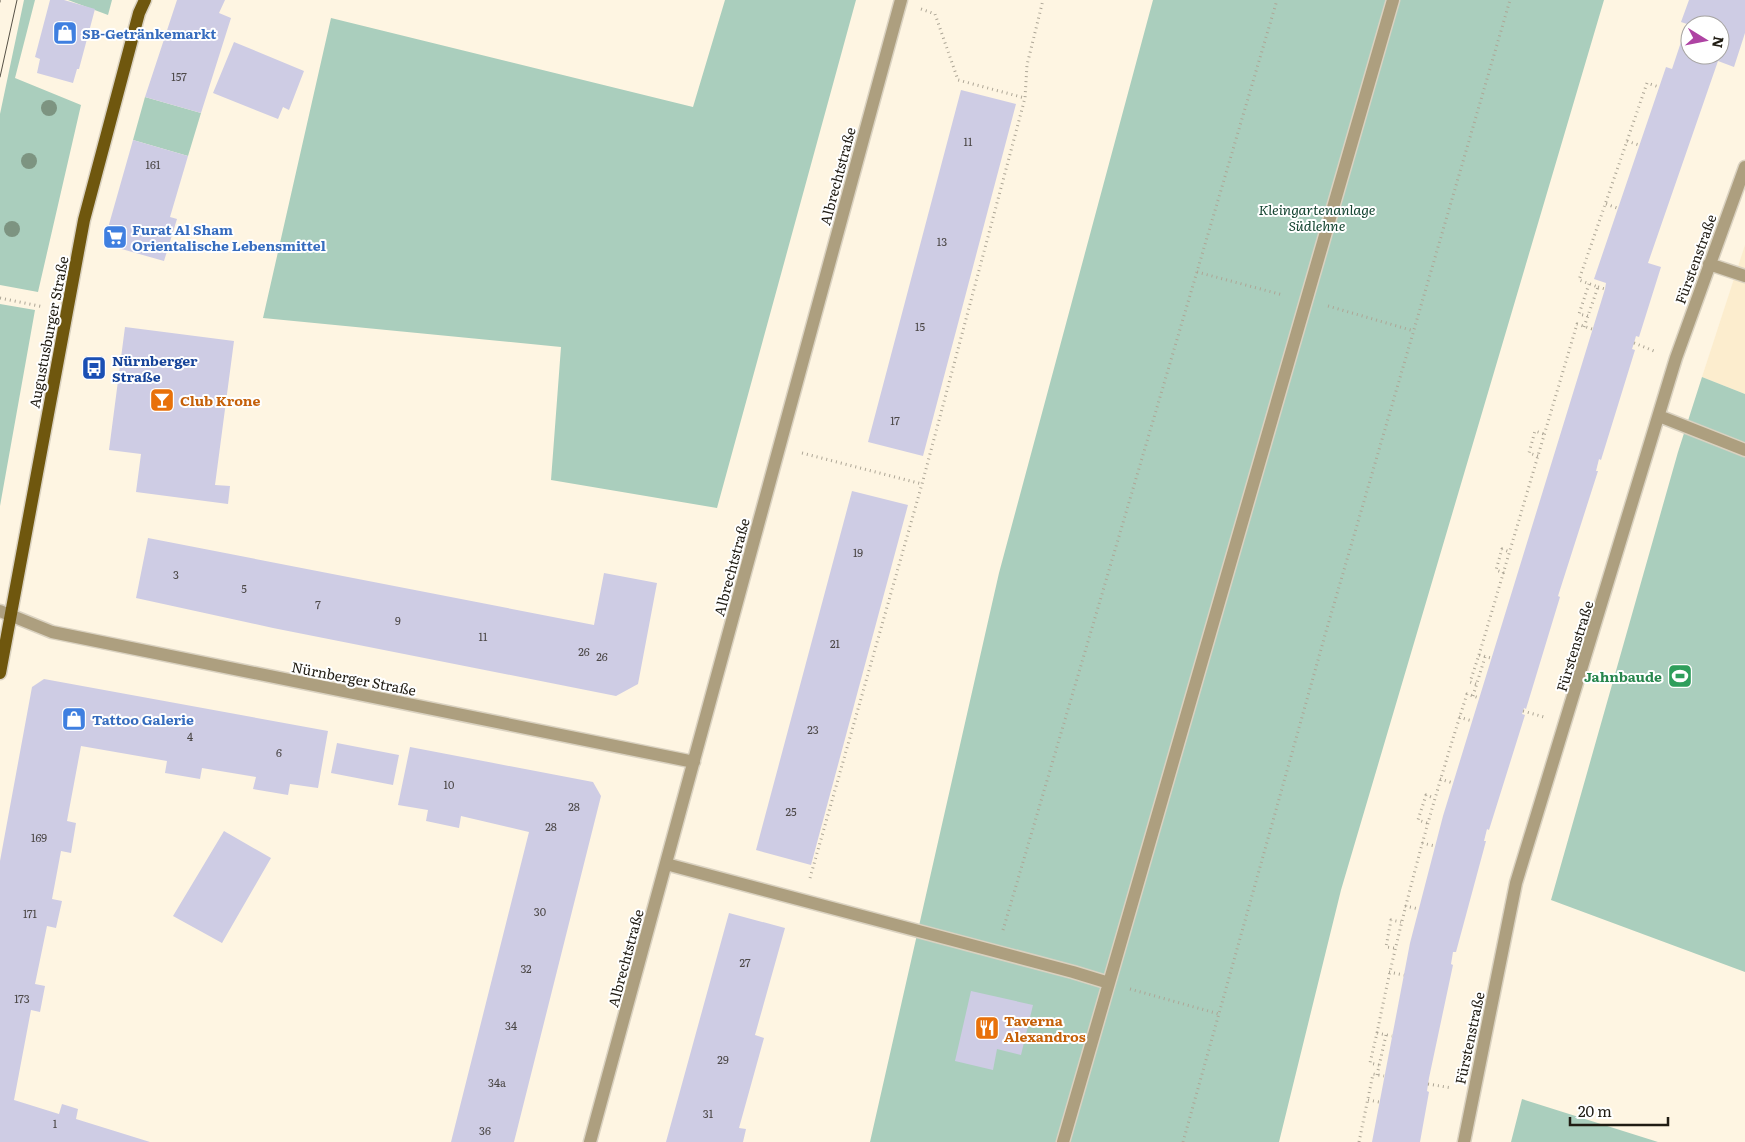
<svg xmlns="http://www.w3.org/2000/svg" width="1745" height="1142" font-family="Literata,serif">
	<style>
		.built { fill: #fcedce }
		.green { fill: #aacebd }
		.building { fill: #cecce4; fill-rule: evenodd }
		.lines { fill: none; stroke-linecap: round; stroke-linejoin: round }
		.minor-casing { stroke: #dad2c1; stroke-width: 15 }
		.major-casing { stroke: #dad2c1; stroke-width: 15 }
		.path { stroke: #ada696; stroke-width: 3; stroke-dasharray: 1 4; stroke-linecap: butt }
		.minor { stroke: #ad9f7f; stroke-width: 12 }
		.major { stroke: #6f570e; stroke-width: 12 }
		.tram { stroke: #555045; stroke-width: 1 }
		.tree { fill: #7d9481 }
		.labels { text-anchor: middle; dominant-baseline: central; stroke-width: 4; stroke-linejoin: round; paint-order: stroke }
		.number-label { font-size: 11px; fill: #4c4847 }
		.shop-label { font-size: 14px; font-weight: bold; fill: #366cbe; stroke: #fff; text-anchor: start }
		.street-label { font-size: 14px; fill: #201c13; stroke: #fff }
		.park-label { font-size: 14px; font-style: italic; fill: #144431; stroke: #fff }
		.transit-label { font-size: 14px; font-weight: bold; fill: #164399; stroke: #fff; text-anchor: start }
		.food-label { font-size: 14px; font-weight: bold; fill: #c56008; stroke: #fff; text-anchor: start }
		.leisure-label { font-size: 14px; font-weight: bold; fill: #27864d; stroke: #fff; text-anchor: end }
	</style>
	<rect width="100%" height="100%" fill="#fef5e2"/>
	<path class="built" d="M1745,245v149l-43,-17z"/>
	<path class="green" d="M24,0h11l-20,78 66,27 -43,187 -38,-7v-171z
		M68,0h44l-4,15z
		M725,0h131l-139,508 -166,-28 10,-133 -298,-29 68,-300 362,89z
		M1153,0h451l-263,890 -62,252h-409l129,-569z
		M145,97l56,16 -13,43 -55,-16z
		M0,304l35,6 -35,196z
		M1702,377l43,17v578l-194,-72 127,-448z
		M1522,1099l136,43h-147z"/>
	<path class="building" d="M50,0h14l31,9 -16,60h-2l-4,14 -36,-10 3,-14 -5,-2z
		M177,0h48l-6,13 12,5 -30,95 -56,-16z
		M1689,0h56v33l-11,34 -16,-6 -70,202 13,4 -22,70 -3,-1 -2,7 -2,6 3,1 -34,110 -2,-1 -3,12h2l-40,125 2,1 -34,112 -2,-1 -2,6 3,1 -36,115 -2,-1 -3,12h2l-30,111h-3l-2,12 2,1 -24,113 -2,13 2,1 -9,50h-48l38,-199 33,-127 162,-527 1,-6 -12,-4 72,-212 6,2 15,-45 -6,-2zM1690,25h30v30h-30z
		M234,42l70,29 -15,39 -6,-3 -5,12 -65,-26z
		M961,90l55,14 -93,352 -55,-14z
		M133,140l55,16 -18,61 7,2 -13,42 -53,-15 -5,-11z
		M125,327l109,14 -19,144 15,1 -2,18 -92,-12 5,-38 -32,-4z
		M852,491l56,14 -97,360 -55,-15z
		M148,538l446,87 10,-52 53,10 -19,101 -22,12 -343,-68 -137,-30z
		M44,679l284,52 -10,57 -28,-4 -2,11 -35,-6 3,-12 -54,-9 -2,11 -35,-6 2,-12 -86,-15 -14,75 9,2 -5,30 -10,-2 -9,48 10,2 -6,27 -9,-2 -12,58 10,2 -5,26 -9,-2 -17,90 45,14 3,-10 16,5 -2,10 74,23h-150v-281l32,-174z
		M337,743l62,12 -6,30 -62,-12z
		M410,747l183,35 8,14 -87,346h-63l78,-310 -68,-16 -2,12 -33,-7 2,-11 -30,-5z
		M224,831l47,27 -49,85 -49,-27z
		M729,913l56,15 -30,107 9,3 -25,90 7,1 -3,13h-77z
		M971,991l62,14 -12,50 -24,-6 -4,21 -38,-9z"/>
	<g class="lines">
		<defs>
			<path id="minor" d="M1709,264l36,12
				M1659,416l86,34
				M0,611l52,21 642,130
				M666,864l407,108 36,11 -46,159
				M1109,983l284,-983
				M590,1142l311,-1142
				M1464,1142l52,-259 160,-525 69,-191"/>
			<path id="major" d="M0,673l84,-453 55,-207 6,-13"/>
		</defs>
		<use href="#minor" class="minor-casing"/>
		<use href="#major" class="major-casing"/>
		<path class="path" d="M921,9l14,5 23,66 67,18
			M1627,141l12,4
			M1606,204l11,4
			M1197,272l86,23
			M1598,287l7,2
			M0,298l44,9
			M1328,306l86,25
			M1588,316l-9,-2 10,-30
			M1584,327l14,-40 -19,-7 68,-197 12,4
			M1634,343l20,8
			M802,453l120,31
			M1538,456l-9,-3 6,-22 9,3
			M1504,573l-8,-3 6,-21 8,3
			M1479,655l98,-331 15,5
			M1476,684l-6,-2 9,-27 12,3
			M1473,696l12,-39
			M1523,711l21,6
			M1459,717l13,4
			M1440,779l13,4
			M1427,823l-9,-3 8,-25 8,3
			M1422,843l13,3
			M810,878l112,-394 103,-386 2,-33 16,-65
			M1405,906l14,3
			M1003,930l274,-930
			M1394,948l-8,-1 5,-27 10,2
			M1389,972l15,3
			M1130,989l89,25
			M1377,1033c23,-115 54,-227 90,-339l12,4
			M1379,1065l-9,-2 7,-30 15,3
			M1377,1075l9,-40
			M1428,1084l24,4
			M1368,1100l11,2
			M1183,1142l142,-507 185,-635
			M1359,1142l14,-68 11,2"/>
		<use href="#minor" class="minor"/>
		<use href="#major" class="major"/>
		<path class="tram" d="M0,2v-2
			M0,77l17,-77"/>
	</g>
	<g class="tree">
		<circle cx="49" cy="108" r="8"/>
		<circle cx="29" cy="161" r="8"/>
		<circle cx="12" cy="229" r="8"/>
	</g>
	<defs>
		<symbol id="shop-square" viewBox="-11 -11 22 22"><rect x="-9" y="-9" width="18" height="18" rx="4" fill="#3f7fe0" stroke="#fff"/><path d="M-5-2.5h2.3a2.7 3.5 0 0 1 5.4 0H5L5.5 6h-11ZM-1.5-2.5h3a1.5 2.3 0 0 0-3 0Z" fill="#fff"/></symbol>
		<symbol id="supermarket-square" viewBox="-11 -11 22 22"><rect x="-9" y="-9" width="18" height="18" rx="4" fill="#3f7fe0" stroke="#fff"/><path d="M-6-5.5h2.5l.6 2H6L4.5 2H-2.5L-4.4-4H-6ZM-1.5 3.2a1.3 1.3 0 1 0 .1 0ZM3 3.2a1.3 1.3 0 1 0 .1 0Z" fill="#fff"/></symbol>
		<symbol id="bus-square" viewBox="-11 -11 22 22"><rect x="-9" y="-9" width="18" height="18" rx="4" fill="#1a4fb4" stroke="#fff"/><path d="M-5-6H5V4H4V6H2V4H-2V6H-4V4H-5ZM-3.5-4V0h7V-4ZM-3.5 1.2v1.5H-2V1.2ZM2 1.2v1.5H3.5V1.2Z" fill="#fff"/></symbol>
		<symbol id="bar-square" viewBox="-11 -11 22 22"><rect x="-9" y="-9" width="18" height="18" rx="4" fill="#e8710a" stroke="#fff"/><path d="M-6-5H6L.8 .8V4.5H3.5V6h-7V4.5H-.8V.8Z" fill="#fff"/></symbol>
		<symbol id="stadium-square" viewBox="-11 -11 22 22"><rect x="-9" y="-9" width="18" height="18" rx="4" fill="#2e9e5b" stroke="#fff"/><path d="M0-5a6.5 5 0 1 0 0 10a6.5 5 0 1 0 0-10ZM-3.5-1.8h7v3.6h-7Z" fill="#fff"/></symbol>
		<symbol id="restaurant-square" viewBox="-11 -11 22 22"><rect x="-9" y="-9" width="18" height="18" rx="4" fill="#e8710a" stroke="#fff"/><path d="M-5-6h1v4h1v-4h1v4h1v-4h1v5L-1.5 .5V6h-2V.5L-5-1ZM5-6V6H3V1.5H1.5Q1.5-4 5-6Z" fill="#fff"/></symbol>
	</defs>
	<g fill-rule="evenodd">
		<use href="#shop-square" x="51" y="19" width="28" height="28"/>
		<use href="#supermarket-square" x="101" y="223" width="28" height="28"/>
		<use href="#bus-square" x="80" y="354" width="28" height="28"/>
		<use href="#bar-square" x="148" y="386" width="28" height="28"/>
		<use href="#stadium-square" x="1666" y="662" width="28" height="28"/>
		<use href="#shop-square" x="60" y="705" width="28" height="28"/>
		<use href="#restaurant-square" x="973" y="1014" width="28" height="28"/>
	</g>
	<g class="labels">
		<g class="number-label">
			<text x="179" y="76">157</text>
			<text x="968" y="141">11</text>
			<text x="153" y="164">161</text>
			<text x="942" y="241">13</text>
			<text x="920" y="326">15</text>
			<text x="895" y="420">17</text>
			<text x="858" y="552">19</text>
			<text x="176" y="574">3</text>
			<text x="244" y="588">5</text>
			<text x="318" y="604">7</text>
			<text x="398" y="620">9</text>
			<text x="483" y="636">11</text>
			<text x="835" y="643">21</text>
			<text x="584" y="651">26</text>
			<text x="602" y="656">26</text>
			<text x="813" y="729">23</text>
			<text x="190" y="736">4</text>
			<text x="279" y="752">6</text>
			<text x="449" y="784">10</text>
			<text x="574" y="806">28</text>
			<text x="791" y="811">25</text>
			<text x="551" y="826">28</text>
			<text x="39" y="837">169</text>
			<text x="540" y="911">30</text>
			<text x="30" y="913">171</text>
			<text x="745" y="962">27</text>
			<text x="526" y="968">32</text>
			<text x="22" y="998">173</text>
			<text x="511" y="1025">34</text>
			<text x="723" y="1059">29</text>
			<text x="497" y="1082">34a</text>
			<text x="708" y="1113">31</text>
			<text x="55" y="1123">1</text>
			<text x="485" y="1130">36</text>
		</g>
		<g class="shop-label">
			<text x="82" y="33">SB-Getränkemarkt</text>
			<text x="132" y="229">Furat Al Sham<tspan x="132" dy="16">Orientalische Lebensmittel</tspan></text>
			<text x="92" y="719">Tattoo Galerie</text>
		</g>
		<g class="street-label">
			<text transform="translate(837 176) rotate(-75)">Albrechtstraße</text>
			<text transform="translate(1695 259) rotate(-70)">Fürstenstraße</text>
			<text transform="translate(48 332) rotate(-79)">Augustusburger Straße</text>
			<text transform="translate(731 567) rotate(-75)">Albrechtstraße</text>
			<text transform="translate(1574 646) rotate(-73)">Fürstenstraße</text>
			<text transform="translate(354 678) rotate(11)">Nürnberger Straße</text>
			<text transform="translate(625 958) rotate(-75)">Albrechtstraße</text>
			<text transform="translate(1469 1038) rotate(-78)">Fürstenstraße</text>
		</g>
		<g class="park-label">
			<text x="1317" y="209">Kleingartenanlage<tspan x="1317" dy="16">Südlehne</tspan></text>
		</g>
		<g class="transit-label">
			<text x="112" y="360">Nürnberger<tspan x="112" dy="16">Straße</tspan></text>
		</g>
		<g class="food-label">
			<text x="180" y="400">Club Krone</text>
			<text x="1004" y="1020">Taverna<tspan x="1004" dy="16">Alexandros</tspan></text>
		</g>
		<g class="leisure-label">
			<text x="1662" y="676">Jahnbaude</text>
		</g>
	</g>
	<g transform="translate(1705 40) rotate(100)"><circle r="24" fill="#ffffff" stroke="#a6a4a1"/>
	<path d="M0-4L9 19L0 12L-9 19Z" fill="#ae43a3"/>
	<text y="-8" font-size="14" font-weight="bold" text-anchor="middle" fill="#201c13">N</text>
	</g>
	<path d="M1570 1117v8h98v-8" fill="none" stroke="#201c13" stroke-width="2.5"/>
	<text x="1578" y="1117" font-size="15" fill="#201c13" stroke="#ffffff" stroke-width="4" paint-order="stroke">20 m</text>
</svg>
